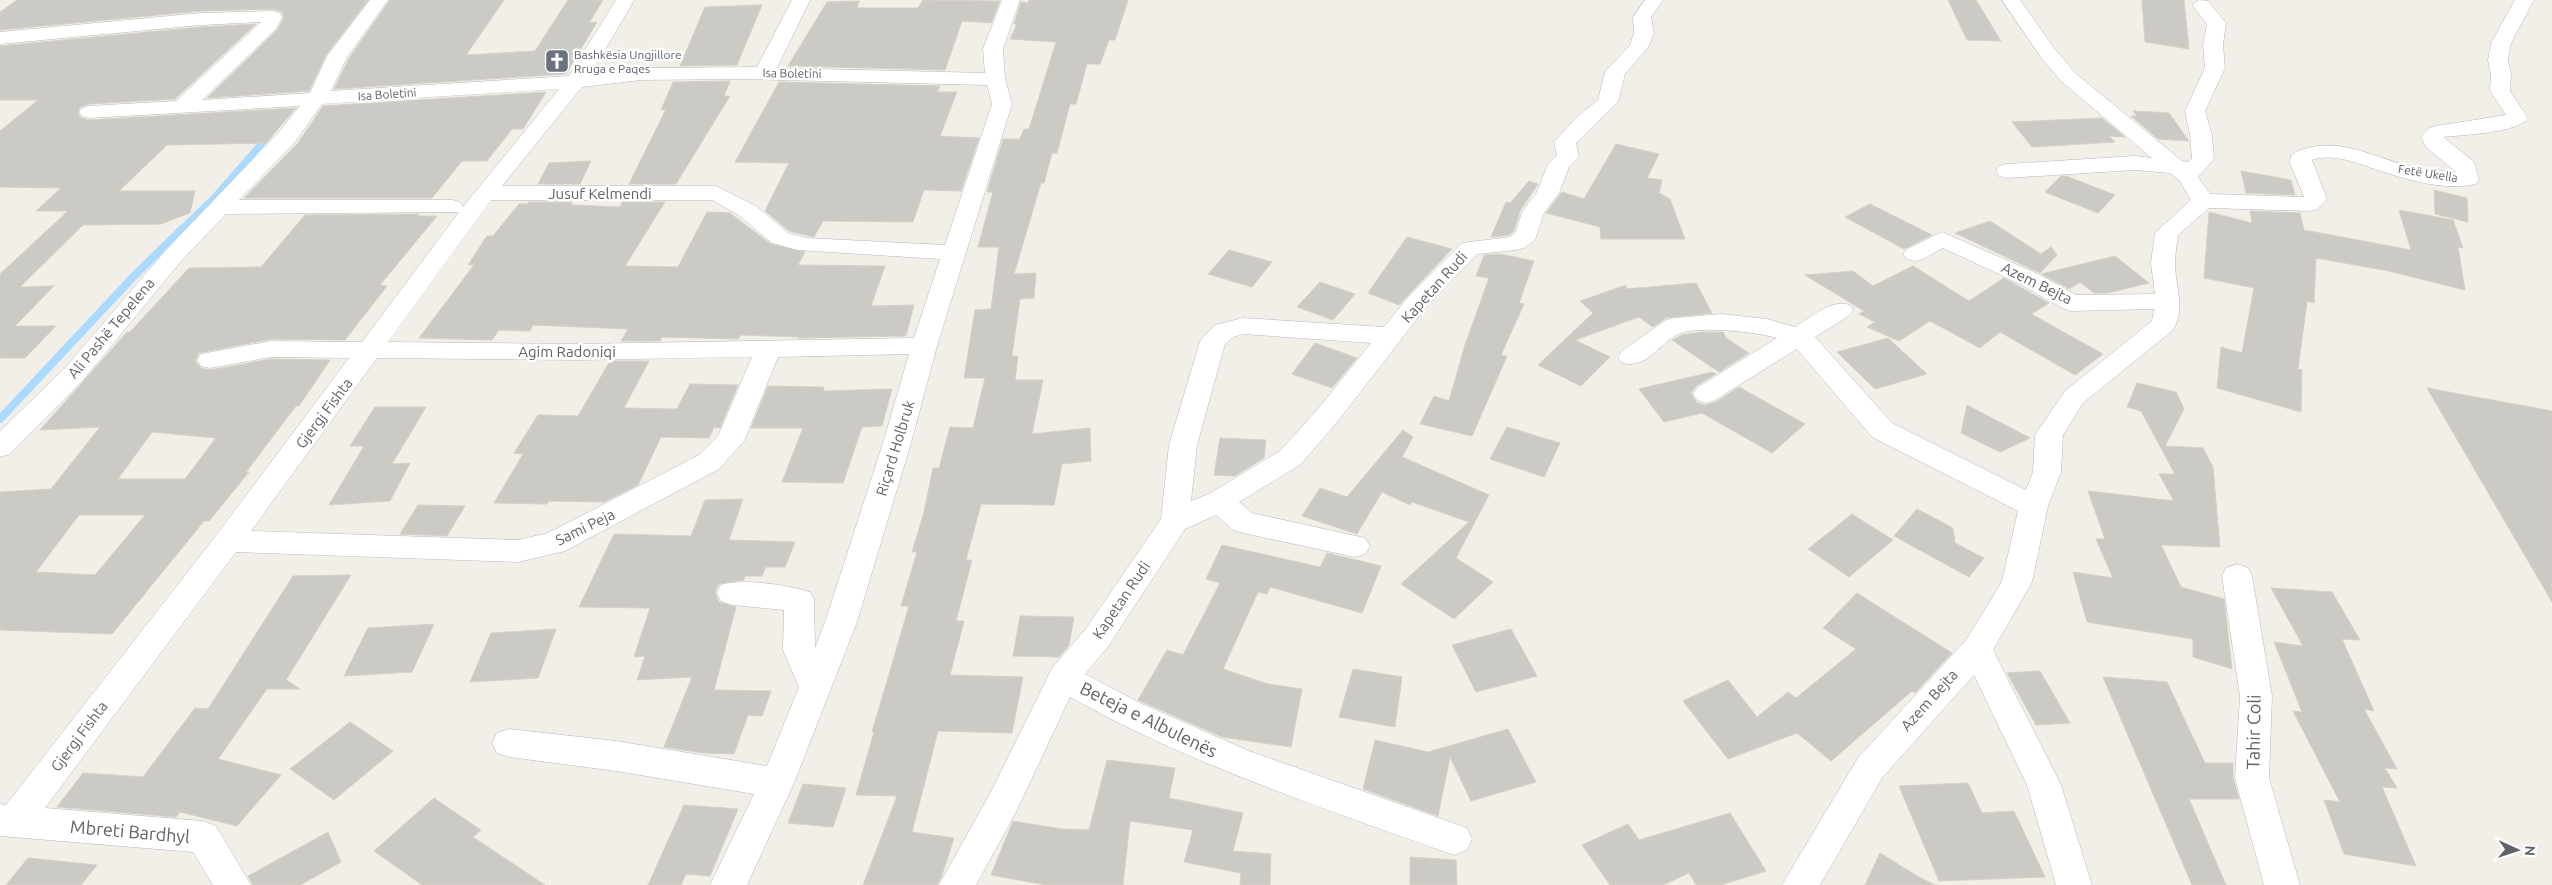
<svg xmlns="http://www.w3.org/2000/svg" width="2552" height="885" font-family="Ubuntu,sans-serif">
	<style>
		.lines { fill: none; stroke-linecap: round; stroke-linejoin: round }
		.stream-far1 { stroke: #aadaff; stroke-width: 7 }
		.stream { stroke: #aadaff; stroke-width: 8 }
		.building { fill: #cccac5; stroke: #d6d1c6; fill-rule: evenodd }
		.minor-casing { stroke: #b5b8bc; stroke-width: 1 }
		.minor { fill: #fff; fill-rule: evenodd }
		.labels { text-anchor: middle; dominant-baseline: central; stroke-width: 5; stroke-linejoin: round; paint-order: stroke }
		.far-worship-label { font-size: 12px; fill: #5b616d; stroke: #fff; text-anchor: start }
		.far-street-label { font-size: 12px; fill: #5f6368; stroke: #fff }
		.street-label { font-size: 15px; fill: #5f6368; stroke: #fff }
		.near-street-label { font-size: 18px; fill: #5f6368; stroke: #fff }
	</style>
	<rect width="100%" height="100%" fill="#f1efe8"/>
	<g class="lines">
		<path class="stream-far1" d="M180,231l34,-33 56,-64"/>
		<path class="stream" d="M0,419l134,-143 47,-46"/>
	</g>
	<path class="building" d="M17,0h351l-42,55 -17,36 -102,7 70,-68 7,-12 -2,-6 -9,-3 -72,2 -201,19v-18z
		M390,0h114l-38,55 69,-4 33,-51h35l-14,23 8,-1 -31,52 -232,15 15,-31z
		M923,0l77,1 -9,22 -29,-2 -17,49 -157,-4 39,-64 32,-1 -2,7h61z
		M1029,0h99l-13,40h-6l-9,24h-13l-11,40h-6l-13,49h-5l-8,30h-3l-27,91 22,-1 -2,25 -14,1 -8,57h6l-3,24h28l-11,54 58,-6 1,33 -29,3 -8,41 -73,-1 -15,56h6l-16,61h8l-14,54 73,2 -11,56 -74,-2 -26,101 42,6 -13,40 -4,7h-74l34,-89 -41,-1 18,-63h-2l37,-126h-8l16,-54h-5l12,-40 9,-44h6l11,-41 23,1 12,-50h-21l11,-68 16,-1 8,-62h-21l15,-55h-6l16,-53h17l4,-10h5l27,-87 -46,-3 7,-15h-3l7,-22 7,1z
		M1948,0h28l25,41 -34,-1z
		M2142,0h42l5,49 -44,-7z
		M762,5l-25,60 -57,1 25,-59z
		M256,24l-81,75 -86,5 -9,3 -2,6 3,5 8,2 207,-12 -30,35 -99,2 -48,46h76l-5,22 -29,11 -78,1 -63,62 34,-1 -39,40h41l-31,32h-25v-84l68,-63h-32l25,-23 -61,-1v-56l38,-31h-38v-54l201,-19z
		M730,81l-6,15h6l-54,88h-47l37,-75 -5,1 12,-28z
		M779,82l161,4 -3,6h20l-17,44 39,2 -18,53 -37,-1 -11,32 -90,-1 -9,16 -25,-6 -24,-20 24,-48 -54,-1z
		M546,92l-23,37h-11l-25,32h-25l-30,37h-188l54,-55 25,-37z
		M2133,111l36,2 20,28 -31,-2 -27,-23h6z
		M2102,118l23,19 -16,-1 6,6 -83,5 -20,-25z
		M1616,144l43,10 -12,24 15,2 -3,13 11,6 15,40h-84l-1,-12 -54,-14 16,-21 22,7z
		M591,161l-11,23h-42l11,-21z
		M2241,171l50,9 4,15 -49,-2z
		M2061,176h5l49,19 -17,18 -53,-21z
		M1529,181l9,3 -18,27 -6,20 -5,4 -18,2 15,-35 4,1z
		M2434,190l33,8 1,24 -33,-8z
		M529,202h43l-1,3 49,2 2,-5h43l-40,64 53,1 29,-55 23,1 41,31 34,8 -7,13 87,1 -14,40 43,-1 -8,31 -108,2 1,-1 -58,-2 -3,4 -76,-2 -2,4h-39l7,-12 -95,-4 -3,6 -31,-1 -7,10 -73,-2 55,-73h-6l19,-29h6l26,-32h9z
		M1870,204l62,31 -28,14 -59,-32z
		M2399,210l54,10 10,28 -5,-1 7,43 -76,-19 -73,-13 -2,45 -7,-2 -9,68 4,1 -1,42 -84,-24 4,-41 21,6 12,-65 -50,-10 5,-66 43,11 -2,-12 50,2 4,17 107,20z
		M419,214l-2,2h20l-57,69 7,1 -42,54 -74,-1 -72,14 -4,8 6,7 9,2 61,-11 59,1 -31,46h-3l-50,66h3l-40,49h-5l-92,113 -112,-4v-138l51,-3 49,-62 -60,3 87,-98h3l59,-64 72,-1 44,-52zM152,432l64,6 -31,41h-67zM79,515h66l-50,60 -59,-3z
		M1990,221l51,33 10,-7 6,8 -17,18 -85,-40z
		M1407,237l45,12 -53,56 -31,-12z
		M1229,250l43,12 -20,25 -44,-13z
		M1500,254l34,7 -15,42 5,1 -23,51 6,1 -35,80 -52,-12 14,-28 15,5 16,-56 24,-67 -13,-2 8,-21z
		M2115,256l34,27 -41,10h-14l-14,-11 -11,7 -28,-15z
		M1913,266l56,35 35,-23 45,25 -18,11 72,40 -28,21 -75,-43 -20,16 -50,-27 -31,20 -32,-14 8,-5 -16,-8 5,-3 -59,-36 48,-4 20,15z
		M1320,282l35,12 -22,26 -36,-13z
		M1696,283l16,30 -46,5 -13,9 -14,-10 -64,23 35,17 -29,29 -43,-21 55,-52 -13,-12 46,-16v4z
		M1702,332h21l3,6 23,15 -30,19 -47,-32 10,-5z
		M1888,338l39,36 -52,15 -38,-37z
		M1315,343l42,15 -25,30 -40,-14z
		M610,361h39l-25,47 53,1 13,-25 48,1 -18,43 -6,-1 -5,11 -48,-1 -23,48 -34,17 -55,-1 -2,3 -53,-1 29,-49 -9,-1 24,-38 40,1z
		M1712,372l4,2 -20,12 -5,7 5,9 9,3 11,-3 23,-15 66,37 -33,29 -70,-40 -38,9 -25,-33z
		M2137,383l39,9 8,17 -19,37 38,2 10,19 7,80 -59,-2 20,42 43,12 8,70 -39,-12v-18l-106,-17 -14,-50 40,6 -17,-39h9l-17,-48 86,10 -15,-27h16l-34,-63 -14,-4z
		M768,386l56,1 -1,4 69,-2 -10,37 -20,1 -19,56 -61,-1 21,-54h-52z
		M2427,388l125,23v191z
		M1967,405l63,33 -30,14 -39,-19z
		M375,407h51l-34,57 18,-1 -20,38 -61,4 35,-59h-14z
		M1507,427l53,16 -16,34 -54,-18z
		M1403,430l10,7 -11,20 87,38 -33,63 37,24 -39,37 -53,-35 68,-62 -57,-20 -2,3 -28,-13 -25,42 -55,-18 18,-28 27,9z
		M1220,438l46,2 -2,18 -29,18 -21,-1z
		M743,499l-14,41 66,2 -10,25h-19l-4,9h-17l-1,4 -25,4 -4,8 4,10 17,5 -22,83 57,1 -9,25 -14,-1 -14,39 -31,-1 -39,-6 28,-70 -55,3 8,-24 -11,1 16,-49 -71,-1 35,-73 77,2 14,-36z
		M418,505l47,1 -18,30 -47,-2z
		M1917,509l36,19 2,15 29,15 -15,19 -75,-41z
		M1852,514l41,26 -44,37 -41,-28z
		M1222,545l98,22 7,-14 54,13 -19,47 -92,-26 -3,7 -9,-2 -35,77 45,15 34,5 -11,58 -69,-10 -84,-37 29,-50 16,5 37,-72 -14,-4z
		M351,575l-65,105 14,9h-33l-49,70 63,16 -44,51 -57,-14 -4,5 -119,-10 26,-34 60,4 52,-69 13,1 85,-133z
		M2271,588l61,4 28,48 -18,-1 32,72 -10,-2 33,60 -12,-1 12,20 -15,-1 34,79 -72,-12 -20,-54 16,2 -47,-91 9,1 -28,-70 29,4z
		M1857,593l95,60 -37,40 -3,-2 -81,70 -34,-28 -69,26 -45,-58 45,-21 29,37 31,-25 8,6 60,-49 -33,-21z
		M1020,616l54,1 -5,28 -10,12 -46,-1z
		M434,624l-22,48 -68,4 24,-48z
		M556,629l-18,49 -68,4 21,-49z
		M1511,629l26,47 -61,16 -24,-47z
		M1353,669l49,8 -7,50 -56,-10z
		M2040,671l30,52 -34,2 -29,-52z
		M2103,677l64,5 38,81h28v15l6,21h-50l37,86h-34z
		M350,722l43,29 -59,49 -44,-31z
		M1508,729l28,53 -65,19 -21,-44 -12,59 -75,-27 12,-49 53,12z
		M1107,760l68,8 -6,30 74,15 -10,38 38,3 -1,31h-30l1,-12 -57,-11 9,-32 -63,-9 -7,64h-77l-55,-10 22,-54 49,8 27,1z
		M1968,783l14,30 32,-2 31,66 -106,4 -40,-95z
		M803,784l43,4 -13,39 -45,-4z
		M434,798l47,32 -8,7 72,48h-123l-48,-34z
		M684,805l54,4 -28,67 -24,-2 -5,11h-33z
		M1730,813l36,58 -45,14h-25l-7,-12 -26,12h-53l-28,-40 46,-21 11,16z
		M328,832l13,30 -41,23h-47l-5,-9z
		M1880,853l37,23 18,9h-70z
		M1410,857l46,3 1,25h-47z
		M28,858l69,7 -16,20h-75z"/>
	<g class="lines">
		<defs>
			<path id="minor" d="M370,0h18l-41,57 -16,34 238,-15 47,-76h18l-43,74 50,-6 116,-1 35,-67h18l-33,68 208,5 -2,-24 19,-49h18l-17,49 2,30 7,25 -75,242 -26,97 -54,179 -63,161 -47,102h-37l44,-91 -138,-23 -107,-14 -12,-4 -5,-10 5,-10 12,-4 107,12 151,25 32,-79 -16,-37 1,-40 -52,-5 -11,-4 -4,-8 4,-8c21,-7 67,0 89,7l4,8 1,48 10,-26 58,-179 26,-89 -131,3 -34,84 -25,28 -154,82 -47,11 -282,-10 -191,256 158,13 13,5 35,59h-38l-20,-33 -193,-16v-32l6,1 212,-272 131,-175 -78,-1 -61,11 -9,-2 -4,-6 4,-6 70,-13 91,1 97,-130 -233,2 -44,46 -99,120 -73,74 -10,3v-26l65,-63 101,-118 112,-117 22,-27 -211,12 -7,-2 -3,-4 3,-4 7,-2 87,-5 85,-79 -60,3 -201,19v-12l201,-19 72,-2 7,2 2,4 -6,12 -74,71 108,-7 17,-37zM742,79l245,6 5,19 -47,141 -139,-7 -18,-5 -32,-27 -40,-20h-214l80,-99 59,-7zM559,89l-96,118 -3,-5 -8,-2h-213l55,-57 28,-39zM491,200h221l28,16 32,27 25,7 143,9 -26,79 -336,6 -190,-2zM752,357l-34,79 -19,19 -151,78 -30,7 -267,-9 126,-173 201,2z
				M1645,0h18l-12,17 3,16 -5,13 -24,28 -7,28 -42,41 3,14 -10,10 -10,26 -15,20 -9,27 -11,8 -8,2 -39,4 -50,52 -89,115 -38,44 -61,37 13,11 113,25 5,8 -5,8 -10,3 -112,-24 -10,-3 -17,-15 -31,14 -78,119 -22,26 57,30 107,47 218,77 5,11 -5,11 -13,5c-131,-47 -263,-90 -384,-158l-54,115 -40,73h-37l53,-95 60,-122 33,-38 76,-111 8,-74 31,-104 15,-16 28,-7 141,9 25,-31 53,-53 48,-6 6,-5 6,-20 15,-20 11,-28 9,-9 -3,-13 22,-24 22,-18 7,-28 25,-27 4,-12 -1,-16zM1243,334l128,9 -53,66 -38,42 -71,43 -18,7 6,-56 28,-101 8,-7z
				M2002,0h18l34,48 21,25 107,88 6,1 4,-4 -2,-23 -5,-24 20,-43 -2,-23 4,-21 -15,-19 7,-5 9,1 18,22 -3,22 2,23 -20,43 7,24 2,24 -16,18 12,17 94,3 -14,-34c0,-10 6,-12 14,-14 38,-12 70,9 106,17 15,4 30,5 46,6l-30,-25 -5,-11 8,-8 7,-2 70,-11 -16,-24 1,-16 -3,-15 3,-17 24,-43h19l-23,43 -3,17 3,15 -1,16 18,27c-10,15 -66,17 -85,19l31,25 5,17 -3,5c-28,7 -65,-3 -92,-12 -23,-7 -48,-20 -72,-12l15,39 -9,10 -8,2 -101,-3 -31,27c-1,9 -3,19 -3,28 0,22 11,46 -2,67l-90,73 -20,32 -2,37 -13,34 -16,76 -39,68 68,135 31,100h-36l-29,-100 -53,-110 -92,103 -62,107h-38l76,-127 108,-118 20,-32 16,-27 16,-70 -146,-74 -75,-88 -82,51 -9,3 -9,-3 -4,-6 4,-6 80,-50c-20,-6 -76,-12 -96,-5 -21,8 -33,37 -59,30l-4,-6 4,-6 44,-31 9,-2 46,-4 46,5 28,8c17,-10 35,-28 55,-22l3,5 -3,5 -35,22 77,86 134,67 7,-18 2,-37 30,-44 87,-70 2,-12 -83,2 -9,-3 -44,-25 -75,-35 -20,11 -8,2 -8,-2 -4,-5 4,-5 35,-17 94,41 40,22 79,-1 -4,-31 4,-30 36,-33 -12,-20 -9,-7 -35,-3 -128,8 -8,-2 -3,-5 3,-5 8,-2 128,-8 17,2 -91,-77 -21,-25z
				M2237,564l11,4 4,8 20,120 -3,82 31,107h-36l-29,-107 5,-82 -18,-120 4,-8z"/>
		</defs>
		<use href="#minor" class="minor-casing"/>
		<use href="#minor" class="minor"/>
	</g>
	<defs>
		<symbol id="church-square" viewBox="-11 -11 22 22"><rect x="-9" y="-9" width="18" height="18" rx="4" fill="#6b7280" stroke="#fff"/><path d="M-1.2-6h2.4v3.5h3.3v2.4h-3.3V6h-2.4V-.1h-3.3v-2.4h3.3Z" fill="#fff"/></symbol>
	</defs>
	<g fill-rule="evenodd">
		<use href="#church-square" x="543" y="47" width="28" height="28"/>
	</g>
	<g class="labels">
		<g class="far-worship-label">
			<text x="574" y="54">Bashkësia Ungjillore<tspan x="574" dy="14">Rruga e Paqes</tspan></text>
		</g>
		<g class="far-street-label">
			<text transform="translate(792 73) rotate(1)">Isa Boletini</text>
			<text transform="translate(387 94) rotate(-4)">Isa Boletini</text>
			<text transform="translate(2428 173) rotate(9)">Fetë Ukella</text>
		</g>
		<g class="street-label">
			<text x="600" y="193">Jusuf Kelmendi</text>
			<text transform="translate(2037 283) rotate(26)">Azem Bejta</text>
			<text transform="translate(1434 287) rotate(-48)">Kapetan Rudi</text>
			<text transform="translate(111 328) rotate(-50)">Ali Pashë Tepelena</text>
			<text x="567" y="351">Agim Radoniqi</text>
			<text transform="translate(324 413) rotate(-53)">Gjergj Fishta</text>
			<text transform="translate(895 448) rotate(-73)">Riçard Holbruk</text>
			<text transform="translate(585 527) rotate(-26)">Sami Peja</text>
			<text transform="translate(1121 600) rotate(-56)">Kapetan Rudi</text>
			<text transform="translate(1929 700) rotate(-48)">Azem Bejta</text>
			<text transform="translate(79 736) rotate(-53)">Gjergj Fishta</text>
		</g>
		<g class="near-street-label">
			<text transform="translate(1149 719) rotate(26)">Beteja e Albulenës</text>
			<text transform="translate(2253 732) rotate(-89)">Tahir Coli</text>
			<text transform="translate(130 831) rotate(5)">Mbreti Bardhyl</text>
		</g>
	</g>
	<g transform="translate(2517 850) rotate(93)" stroke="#ffffff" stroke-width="4" paint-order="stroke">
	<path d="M0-4L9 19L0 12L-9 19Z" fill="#5f6368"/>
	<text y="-8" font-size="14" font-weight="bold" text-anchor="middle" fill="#5f6368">N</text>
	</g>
</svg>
